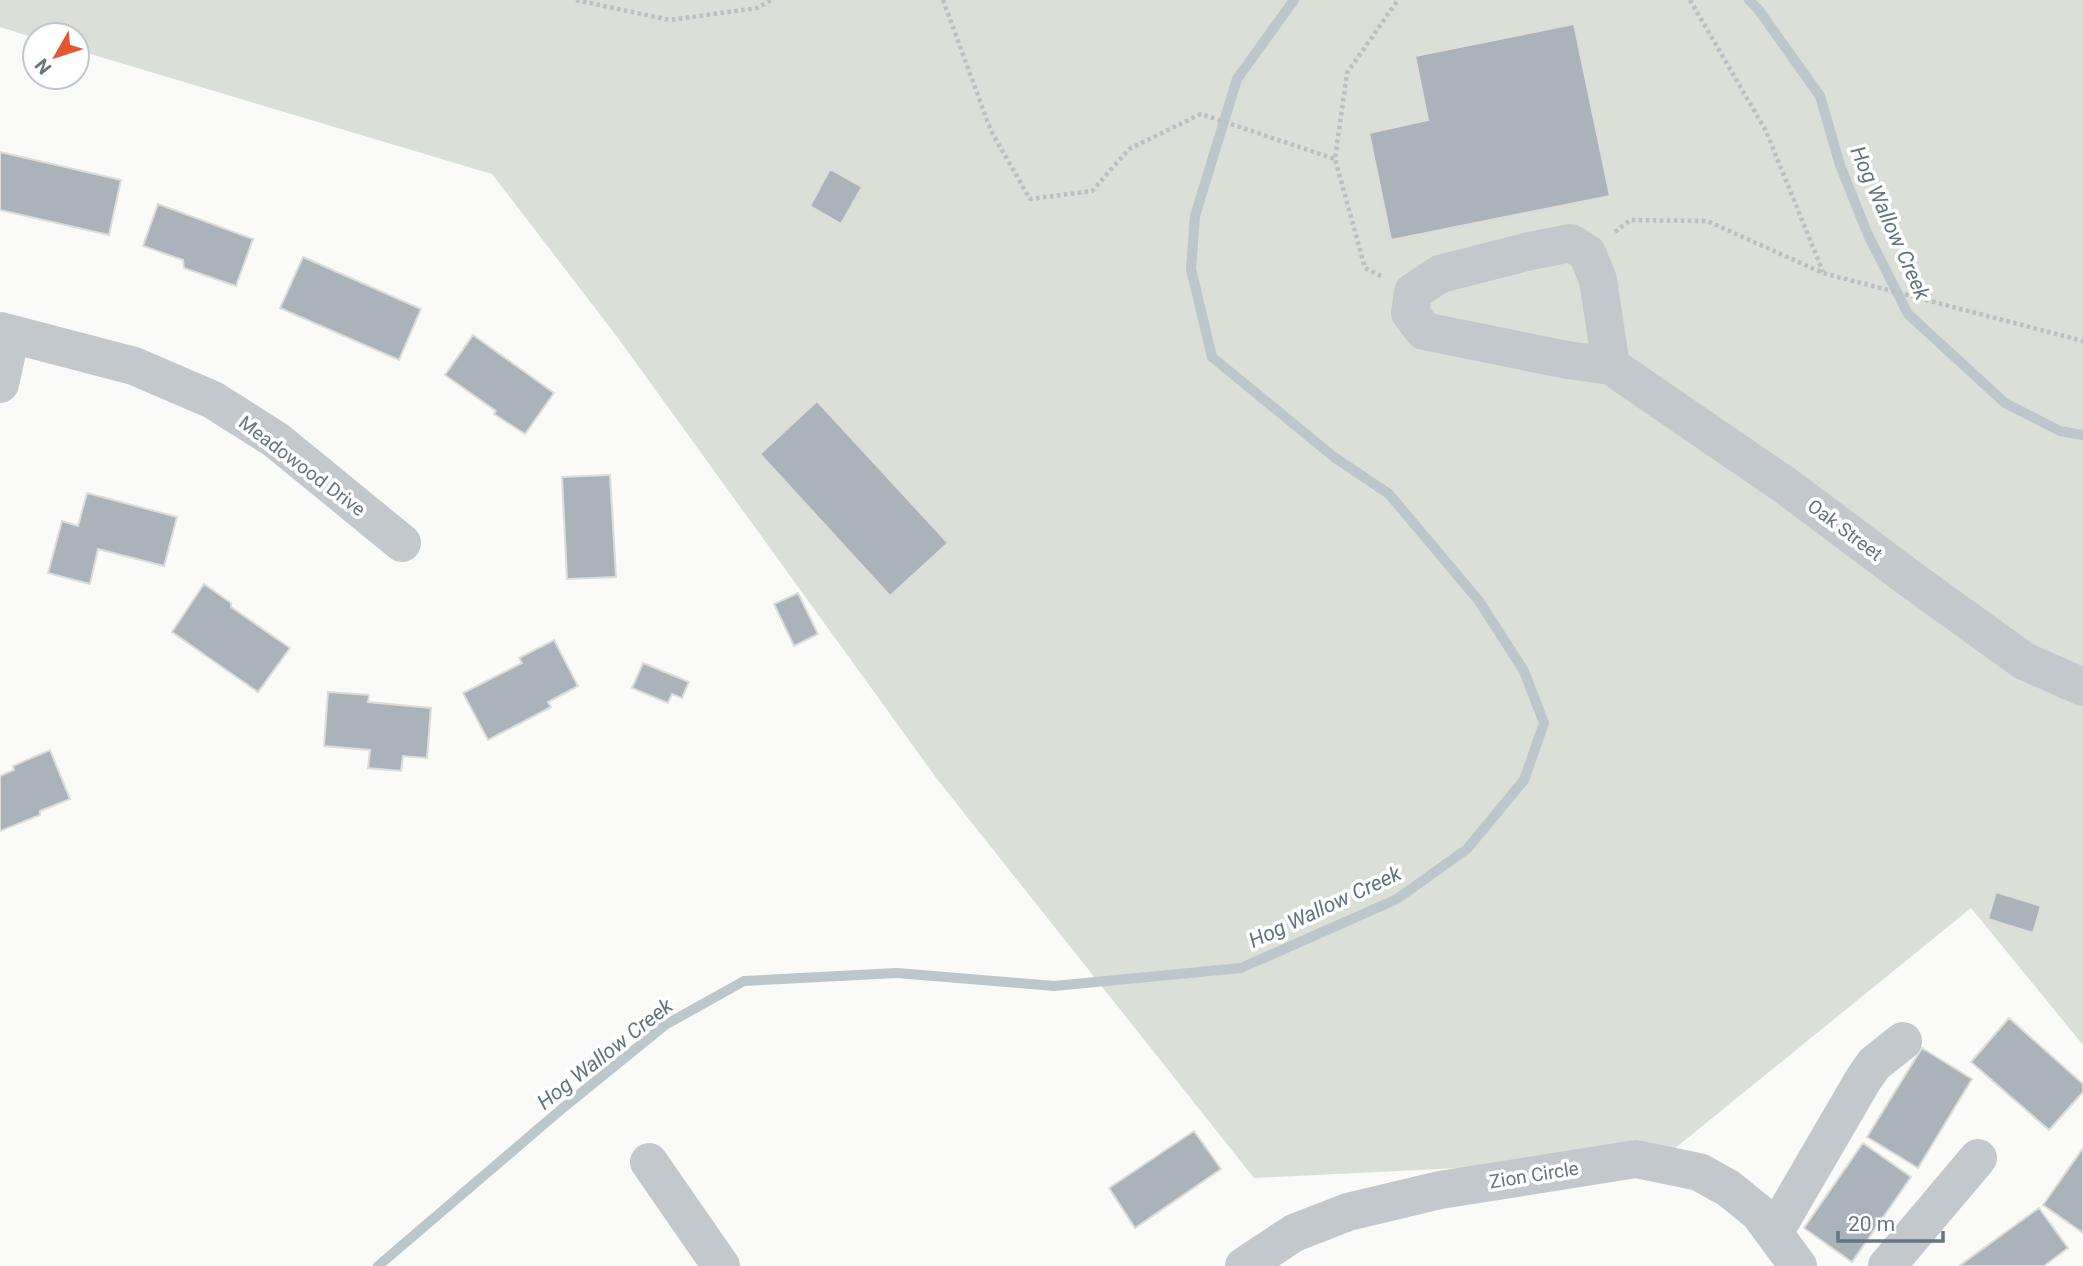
<svg xmlns="http://www.w3.org/2000/svg" width="2083" height="1266" font-family="Roboto,sans-serif">
	<style>
		.green { fill: #dadfd7 }
		.lines { fill: none; stroke-linecap: round; stroke-linejoin: round }
		.stream { stroke: #bbc7cb; stroke-width: 10 }
		.building { fill: #aab3b9; stroke: #dcdcda; stroke-width: 2 }
		.path { stroke: #bbbfc2; stroke-width: 4.5; stroke-dasharray: 3.5 3.5; stroke-linecap: butt }
		.minor { stroke: #c3c8cc; stroke-width: 38 }
		.labels { text-anchor: middle; dominant-baseline: central; stroke-width: 7; stroke-linejoin: round; paint-order: stroke }
		.street-label { font-size: 19px; fill: #657683; stroke: #fff }
		.water-label { font-size: 21px; font-style: italic; fill: #60757c; stroke: #fff }
	</style>
	<rect width="100%" height="100%" fill="#fafaf8"/>
	<path class="green" d="M0,0h2083v1045l-112,-137 -308,250 -409,20 -317,-399 -319,-441 -126,-164 -415,-124v-15h-42v3l-35,-11z"/>
	<g class="lines">
		<path class="stream" d="M1749,0l9,9 62,87 20,69 28,70 40,79 97,89 55,28 23,4
			M378,1266l186,-159 101,-82 79,-44 153,-8 157,13 187,-18 156,-69 70,-50 57,-69 20,-57 -20,-52 -45,-70 -90,-107 -55,-37 -122,-100 -21,-88 4,-53 42,-137 57,-79"/>
	</g>
	<path class="building" d="M1574,24l36,172 -219,44 -22,-107 59,-13 -13,-64z
		M0,152l121,28 -12,55 -109,-25z
		M830,169l32,18 -21,37 -31,-18z
		M158,204l95,35 -17,47 -52,-18 -1,-8 -40,-14z
		M303,257l118,52 -22,51 -119,-52z
		M473,335l81,58 -29,41 -31,-20 2,-3 -51,-36z
		M817,401l131,142 -58,53 -130,-142z
		M610,475l6,102 -49,2 -5,-102z
		M87,493l90,24 -13,49 -66,-17 -8,35 -42,-11 14,-52 16,5z
		M204,584l27,19v4l59,41 -32,44 -86,-60z
		M798,593l20,41 -24,12 -20,-42z
		M554,640l24,46 -30,16 3,5 -63,33 -25,-47 59,-30 -3,-5z
		M643,663l46,19 -7,16 -10,-4 -4,9 -36,-15z
		M328,692l41,3 -1,7 63,6 -4,50 -24,-2 -2,15 -33,-3 2,-18 -46,-4z
		M50,750l20,49 -30,12v4l-40,16v-55l14,-6 -1,-4z
		M1996,892l45,14 -8,27 -45,-14z
		M2009,1018l74,66v8l-34,38 -78,-68z
		M1922,1048l50,31 -54,89 -51,-31z
		M1194,1131l27,38 -86,59 -26,-40z
		M1863,1143l48,34 -59,85 -48,-34z
		M2083,1148v85l-40,-28z
		M2039,1208l29,40 -24,18h-85z"/>
	<g class="lines">
		<path class="path" d="M576,0l94,20 87,-12 14,-8
			M943,0l48,131 39,68 62,-8 37,-42 72,-35 134,45
			M1690,0l76,131 57,141
			M1615,232l15,-12 77,1 116,52 260,68
			M1381,276l-16,-8 -30,-109 12,-86 51,-73"/>
		<path class="minor" d="M0,331l134,35 79,34 63,40 126,103
			M1611,366l-13,-86 -11,-27 -16,-10 -41,8 -90,23 -27,18 -3,21 14,18 143,29 44,6 175,120 123,92 115,83 59,26
			M0,384l11,-50
			M649,1162l72,104
			M1774,1233l89,-153 11,-16 29,-23
			M1244,1266l50,-33 54,-21 92,-22 196,-31 63,13 29,16 31,25 39,53
			M1887,1266l91,-108"/>
	</g>
	<g class="labels">
		<g class="street-label">
			<text transform="translate(302 466) rotate(37)">Meadowood Drive</text>
			<text transform="translate(1845 530) rotate(37)">Oak Street</text>
			<text transform="translate(1534 1175) rotate(-9)">Zion Circle</text>
		</g>
		<g class="water-label">
			<text transform="translate(1890 223) rotate(66)">Hog Wallow Creek</text>
			<text transform="translate(1325 907) rotate(-25)">Hog Wallow Creek</text>
			<text transform="translate(605 1054) rotate(-38)">Hog Wallow Creek</text>
		</g>
	</g>
	<g transform="translate(56 56) rotate(231)"><circle r="33" fill="#ffffff" stroke="#c1c8cd" stroke-width="2"/>
	<path d="M0-5L12 26L0 18L-12 26Z" fill="#e4572e"/>
	<text y="-10" font-size="19" font-weight="bold" text-anchor="middle" fill="#657683">N</text>
	</g>
	<path d="M1838 1231v10h105v-10" fill="none" stroke="#657683" stroke-width="3.5"/>
	<text x="1848" y="1231" font-size="21" fill="#657683" stroke="#ffffff" stroke-width="5" paint-order="stroke">20 m</text>
</svg>
